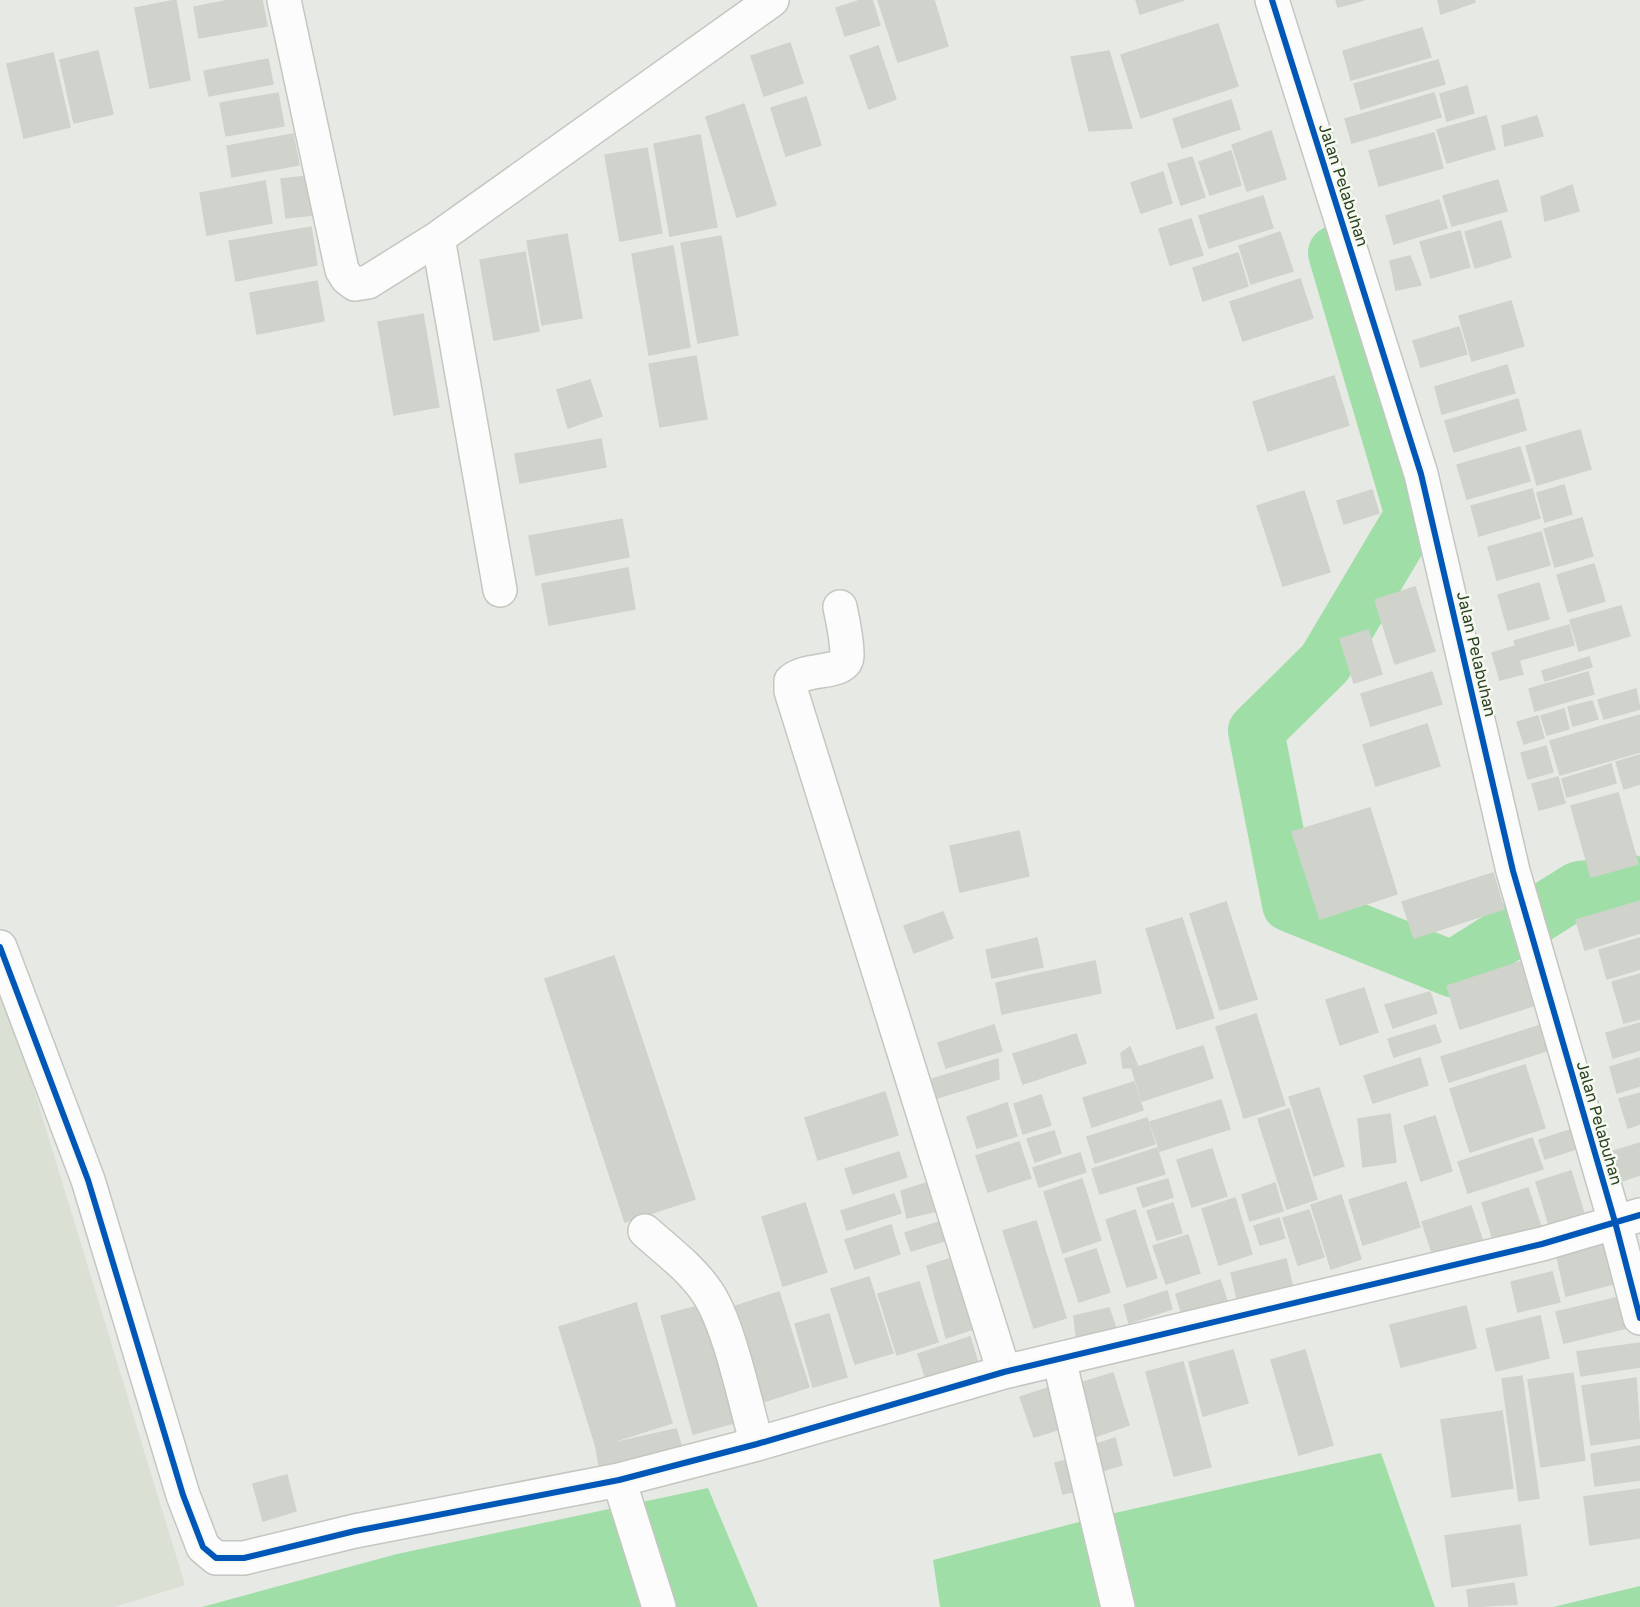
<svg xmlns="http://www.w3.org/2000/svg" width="1640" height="1607" font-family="'Golos Text',sans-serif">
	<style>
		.built { fill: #dae0d4 }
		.water { fill: #a0dea7 }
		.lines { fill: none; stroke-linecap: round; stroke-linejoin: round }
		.river { stroke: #a0dea7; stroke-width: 56 }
		.building { fill: #cfd3cb; stroke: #cfd3cc; stroke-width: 1.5 }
		.minor-casing { stroke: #c4c7c1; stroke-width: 36 }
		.minor { stroke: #fbfcfb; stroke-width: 33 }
		.cycleway-casing { stroke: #f6f9f2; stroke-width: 10 }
		.cycleway { stroke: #0057b8; stroke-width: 6 }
		.labels { text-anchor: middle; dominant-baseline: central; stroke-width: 5; stroke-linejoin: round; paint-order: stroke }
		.street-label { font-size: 16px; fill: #29401f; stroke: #f6f9f2 }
	</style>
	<rect width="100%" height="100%" fill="#e7eae4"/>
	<path class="built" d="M0,978l185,607 -70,22h-115z"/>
	<path class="water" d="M1381,1453l54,154h-495l-7,-47 173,-45z
		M708,1488l50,119h-556l195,-53z
		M1640,1586v21h-87z"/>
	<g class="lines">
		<path class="river" d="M1336,253l77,262 -88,148 -69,68 34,173 162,65 127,-80 52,-6 9,7"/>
	</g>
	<path class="building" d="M176,0l14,80 -40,8 -15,-80z
		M230,0h32l5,26 -68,12 -5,-31z
		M861,0h11l8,25 -35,11 -9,-28z
		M878,0h56l14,46 -50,16z
		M1136,0h48l-44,14z
		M1336,0h28l-26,7z
		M1438,0h36l1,2 -34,12z
		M1218,24l20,62 -97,32 -20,-63z
		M1422,28l9,29 -80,23 -8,-29z
		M790,43l13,40 -39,13 -13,-40z
		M878,46l18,53 -27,10 -19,-53z
		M98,51l15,63 -39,9 -14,-63z
		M1109,51l23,77 -43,3 -18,-74z
		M53,53l17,74 -46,11 -17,-74z
		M268,59l5,25 -64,12 -5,-25z
		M1438,60l7,24 -84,25 -7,-25z
		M1467,86l7,27 -27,8 -7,-27z
		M278,93l6,33 -58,10 -6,-33z
		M1434,93l7,24 -89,26 -7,-24z
		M806,97l15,48 -35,11 -15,-48z
		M1231,100l9,29 -58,19 -9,-29z
		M744,104l32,101 -39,12 -31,-100z
		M1486,116l9,33 -48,14 -10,-33z
		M1537,116l6,20 -38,10 -3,-20z
		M1271,131l15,48 -39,12 -15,-46z
		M1434,133l9,35 -64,18 -10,-35z
		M293,134l6,31 -67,12 -5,-31z
		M700,135l17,92 -47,9 -16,-92z
		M647,148l15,85 -42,8 -15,-86z
		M1231,151l10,34 -31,10 -11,-33z
		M1192,157l13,40 -24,8 -13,-41z
		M1163,172l9,31 -31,10 -10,-30z
		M308,176l5,39 -27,3 -5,-39z
		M1498,180l9,31 -55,15 -9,-30z
		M265,181l7,42 -65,12 -7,-42z
		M1572,185l7,26 -34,10 -4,-24z
		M1263,196l10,32 -64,20 -10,-32z
		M1439,200l8,28 -53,16 -8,-28z
		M1191,219l12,36 -33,10 -11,-36z
		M1501,221l10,36 -36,11 -10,-36z
		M311,227l6,38 -81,16 -7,-40z
		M1460,231l10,36 -39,11 -11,-36z
		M1280,232l13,39 -42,13 -12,-38z
		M567,234l15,84 -40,7 -15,-84z
		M721,236l17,99 -40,8 -17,-100z
		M673,246l17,101 -41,8 -17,-101z
		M525,252l14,79 -45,9 -14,-80z
		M1238,253l10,33 -45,15 -10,-33z
		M1410,256l11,29 -25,5 -6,-29z
		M1300,279l13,39 -70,23 -13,-39z
		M317,281l7,40 -67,13 -7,-41z
		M1511,301l13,45 -52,15 -13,-45z
		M423,314l16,93 -45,8 -16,-93z
		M1459,327l8,27 -46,13 -8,-26z
		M696,356l11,63 -47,8 -11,-63z
		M1507,365l8,28 -73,21 -7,-27z
		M1334,376l15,49 -81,26 -15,-49z
		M590,380l12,36 -34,12 -11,-38z
		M1518,399l8,31 -72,22 -9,-31z
		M1580,430l11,39 -54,16 -11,-39z
		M601,439l5,28 -86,16 -5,-29z
		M1520,447l10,34 -63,18 -10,-34z
		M1564,485l8,29 -27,8 -8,-29z
		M1532,489l8,29 -61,18 -8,-30z
		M1372,490l7,23 -35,11 -7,-23z
		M1304,491l26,81 -47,14 -26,-80z
		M1582,518l11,38 -38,11 -11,-38z
		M622,519l7,38 -93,18 -7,-39z
		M1541,532l9,33 -53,15 -9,-33z
		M1594,564l11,37 -37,11 -11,-37z
		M628,568l7,41 -86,16 -7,-41z
		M1539,583l10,36 -41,11 -10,-35z
		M1415,587l20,64 -40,13 -20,-64z
		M1621,606l9,30 -51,15 -9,-31z
		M1569,625l5,20 -54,15 -6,-19z
		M1368,630l14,44 -28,9 -14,-44z
		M1515,646l8,28 -23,6 -8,-27z
		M1589,657l3,10 -47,14 -3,-10z
		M1432,672l10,32 -71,22 -10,-32z
		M1588,672l6,22 -59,17 -6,-22z
		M1636,689l4,20 -36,10 -6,-19z
		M1592,701l6,18 -25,7 -5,-19z
		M1564,709l5,20 -22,6 -6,-19z
		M1640,715v37l-80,23 -10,-34z
		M1538,716l6,22 -20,6 -7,-22z
		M1427,724l13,42 -64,20 -13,-41z
		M1546,746l7,26 -25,7 -7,-26z
		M1640,755v29l-16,5 -8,-27z
		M1611,764l5,19 -49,14 -5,-18z
		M1558,777l7,26 -26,7 -7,-26z
		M1618,793l20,71 -47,13 -20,-71z
		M1370,808l27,86 -77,25 -28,-87z
		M1019,831l10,45 -69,16 -10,-46z
		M1493,873l11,36 -90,29 -12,-36z
		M1640,901v32l-55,17 -9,-30z
		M1226,902l31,97 -37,11 -30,-96z
		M943,912l10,26 -39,15 -10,-27z
		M1182,918l32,100 -37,11 -31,-100z
		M1037,938l6,29 -51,11 -6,-28z
		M1640,938v31l-33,10 -8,-29z
		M614,956l81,243 -70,23 -80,-243z
		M1095,961l6,32 -99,21 -6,-31z
		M1520,962l13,44 -73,23 -13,-43z
		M1640,974v45l-16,4 -12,-41z
		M1364,988l14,44 -38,13 -14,-45z
		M1430,992l7,21 -44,15 -8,-23z
		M1256,1014l29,91 -41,13 -28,-91z
		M1640,1023v27l-27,8 -7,-25z
		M994,1025l8,26 -56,17 -8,-25z
		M1435,1025l6,17 -47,15 -6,-18z
		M1541,1025l8,25 -100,32 -8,-25z
		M1076,1034l10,29 -63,21 -10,-30z
		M1203,1046l10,32 -71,23 -10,-32z
		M1130,1047l8,20 -15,1 -2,-15z
		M1420,1058l8,27 -55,18 -9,-27z
		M1639,1058l1,28 -23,7 -7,-26z
		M998,1059l1,20 -65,20 -2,-20z
		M1525,1065l20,63 -75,24 -20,-63z
		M1134,1082l9,28 -51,17 -9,-29z
		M1319,1088l25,78 -30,10 -25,-79z
		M885,1092l13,43 -80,25 -13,-42z
		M1640,1093v31l-12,4 -9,-29z
		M1041,1095l10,30 -28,9 -9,-30z
		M1221,1100l9,29 -70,22 -10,-29z
		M1007,1103l10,33 -40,12 -10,-31z
		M1289,1109l28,90 -30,10 -29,-90z
		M1390,1114l6,48 -33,5 -5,-48z
		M1435,1116l17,55 -31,10 -17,-55z
		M1147,1118l8,26 -60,19 -8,-26z
		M1579,1127l6,19 -40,13 -6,-19z
		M1054,1131l7,22 -26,9 -8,-23z
		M1532,1138l11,31 -75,24 -10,-31z
		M1019,1142l12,36 -43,14 -12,-36z
		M1640,1143v32l-24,8 -9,-30z
		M1157,1148l8,26 -65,20 -8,-25z
		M1212,1149l15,47 -35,11 -15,-47z
		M899,1152l8,25 -54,17 -8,-25z
		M1080,1153l6,19 -47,15 -6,-19z
		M1571,1171l15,49 -35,11 -15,-49z
		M1082,1179l19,61 -38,13 -19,-61z
		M1168,1179l5,18 -30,10 -6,-19z
		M933,1181l8,29 -34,8 -6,-27z
		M1406,1182l14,45 -57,18 -14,-45z
		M1275,1183l8,28 -33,10 -8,-26z
		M1528,1188l14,42 -47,16 -13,-43z
		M894,1194l7,19 -54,17 -6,-19z
		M1341,1195l20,64 -30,10 -20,-64z
		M1235,1198l17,56 -33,11 -17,-56z
		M805,1203l22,69 -44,14 -21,-69z
		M1173,1203l9,30 -25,7 -10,-29z
		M1471,1206l12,36 -49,16 -12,-36z
		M1135,1210l22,68 -30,9 -21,-67z
		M1309,1210l15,47 -26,8 -15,-47z
		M1279,1218l6,20 -25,7 -6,-19z
		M942,1221l5,19 -36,11 -6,-18z
		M1036,1221l30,97 -32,10 -31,-97z
		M891,1225l9,29 -45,15 -10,-29z
		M1188,1235l12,38 -34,11 -13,-38z
		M1612,1243l9,39 -55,14 -9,-39z
		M1096,1249l14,43 -31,10 -14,-43z
		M958,1256l18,72 -30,10 -19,-72z
		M1286,1259l7,29 -55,14 -7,-29z
		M1552,1272l8,30 -42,10 -7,-30z
		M869,1277l24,76 -38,11 -24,-75z
		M1220,1280l8,24 -45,14 -7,-24z
		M919,1282l19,60 -41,13 -19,-61z
		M1167,1291l5,18 -43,14 -5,-18z
		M779,1292l30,95 -46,15 -30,-95z
		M1620,1297l7,31 -63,15 -8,-31z
		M636,1303l36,120 -76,24 -37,-120z
		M702,1305l32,118 -41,11 -32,-118z
		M1466,1306l10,42 -75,19 -11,-42z
		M1109,1308l9,26 -41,10 -3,-28z
		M829,1314l18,63 -34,10 -18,-63z
		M1540,1316l9,42 -53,13 -10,-42z
		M970,1337l8,26 -52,16 -8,-25z
		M1640,1343v24l-59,9 -4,-24z
		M1233,1350l15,53 -45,13 -14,-54z
		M1305,1350l28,95 -34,10 -28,-95z
		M1183,1362l28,105 -37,9 -28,-104z
		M1113,1373l16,52 -35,12 -17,-53z
		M1573,1373l12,87 -44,7 -13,-87z
		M1522,1376l17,122 -20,3 -17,-122z
		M1636,1378l4,60 -49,7 -9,-59z
		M1060,1384l13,41 -39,12 -14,-40z
		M1502,1411l11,77 -61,9 -11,-77z
		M676,1429l8,25 -83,23 -5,-30z
		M1115,1438l7,27 -27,8 -7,-26z
		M1640,1446v34l-45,6 -4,-32z
		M1071,1459l9,31 -17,4 -8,-31z
		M287,1475l9,36 -33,10 -10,-37z
		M1640,1489v49l-50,7 -6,-48z
		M1520,1525l7,50 -75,12 -7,-51z
		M1514,1583l3,21 -48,3 -2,-17z"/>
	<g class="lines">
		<defs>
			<path id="minor" d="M284,0l58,270 5,8 8,6 13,-2 70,-44 334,-238
				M1272,0l149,474 92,397 102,351 25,96
				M438,238l62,352
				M840,607c3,15 7,32 7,48 0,21 -40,11 -56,26v10l213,681
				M0,947l88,233 95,315 20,52 13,11h28l111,-27 264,-51 138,-36 247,-72 538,-128 98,-29
				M645,1231c21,19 46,37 62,61 23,33 38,112 50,152
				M1059,1359l59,248
				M619,1480l40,127"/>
		</defs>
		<use href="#minor" class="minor-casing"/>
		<use href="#minor" class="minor"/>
		<defs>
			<path id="cycleway" d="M1272,0l149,474 92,397 102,351 25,96
				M0,947l88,233 95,315 20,52 13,11h28l111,-27 264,-51 138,-36 247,-72 538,-128 98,-29"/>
		</defs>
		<use href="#cycleway" class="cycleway-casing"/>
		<use href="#cycleway" class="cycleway"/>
	</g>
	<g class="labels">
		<g class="street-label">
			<text transform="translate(1344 185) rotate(72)">Jalan Pelabuhan</text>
			<text transform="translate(1477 654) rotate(77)">Jalan Pelabuhan</text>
			<text transform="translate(1600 1123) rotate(74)">Jalan Pelabuhan</text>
		</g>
	</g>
</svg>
